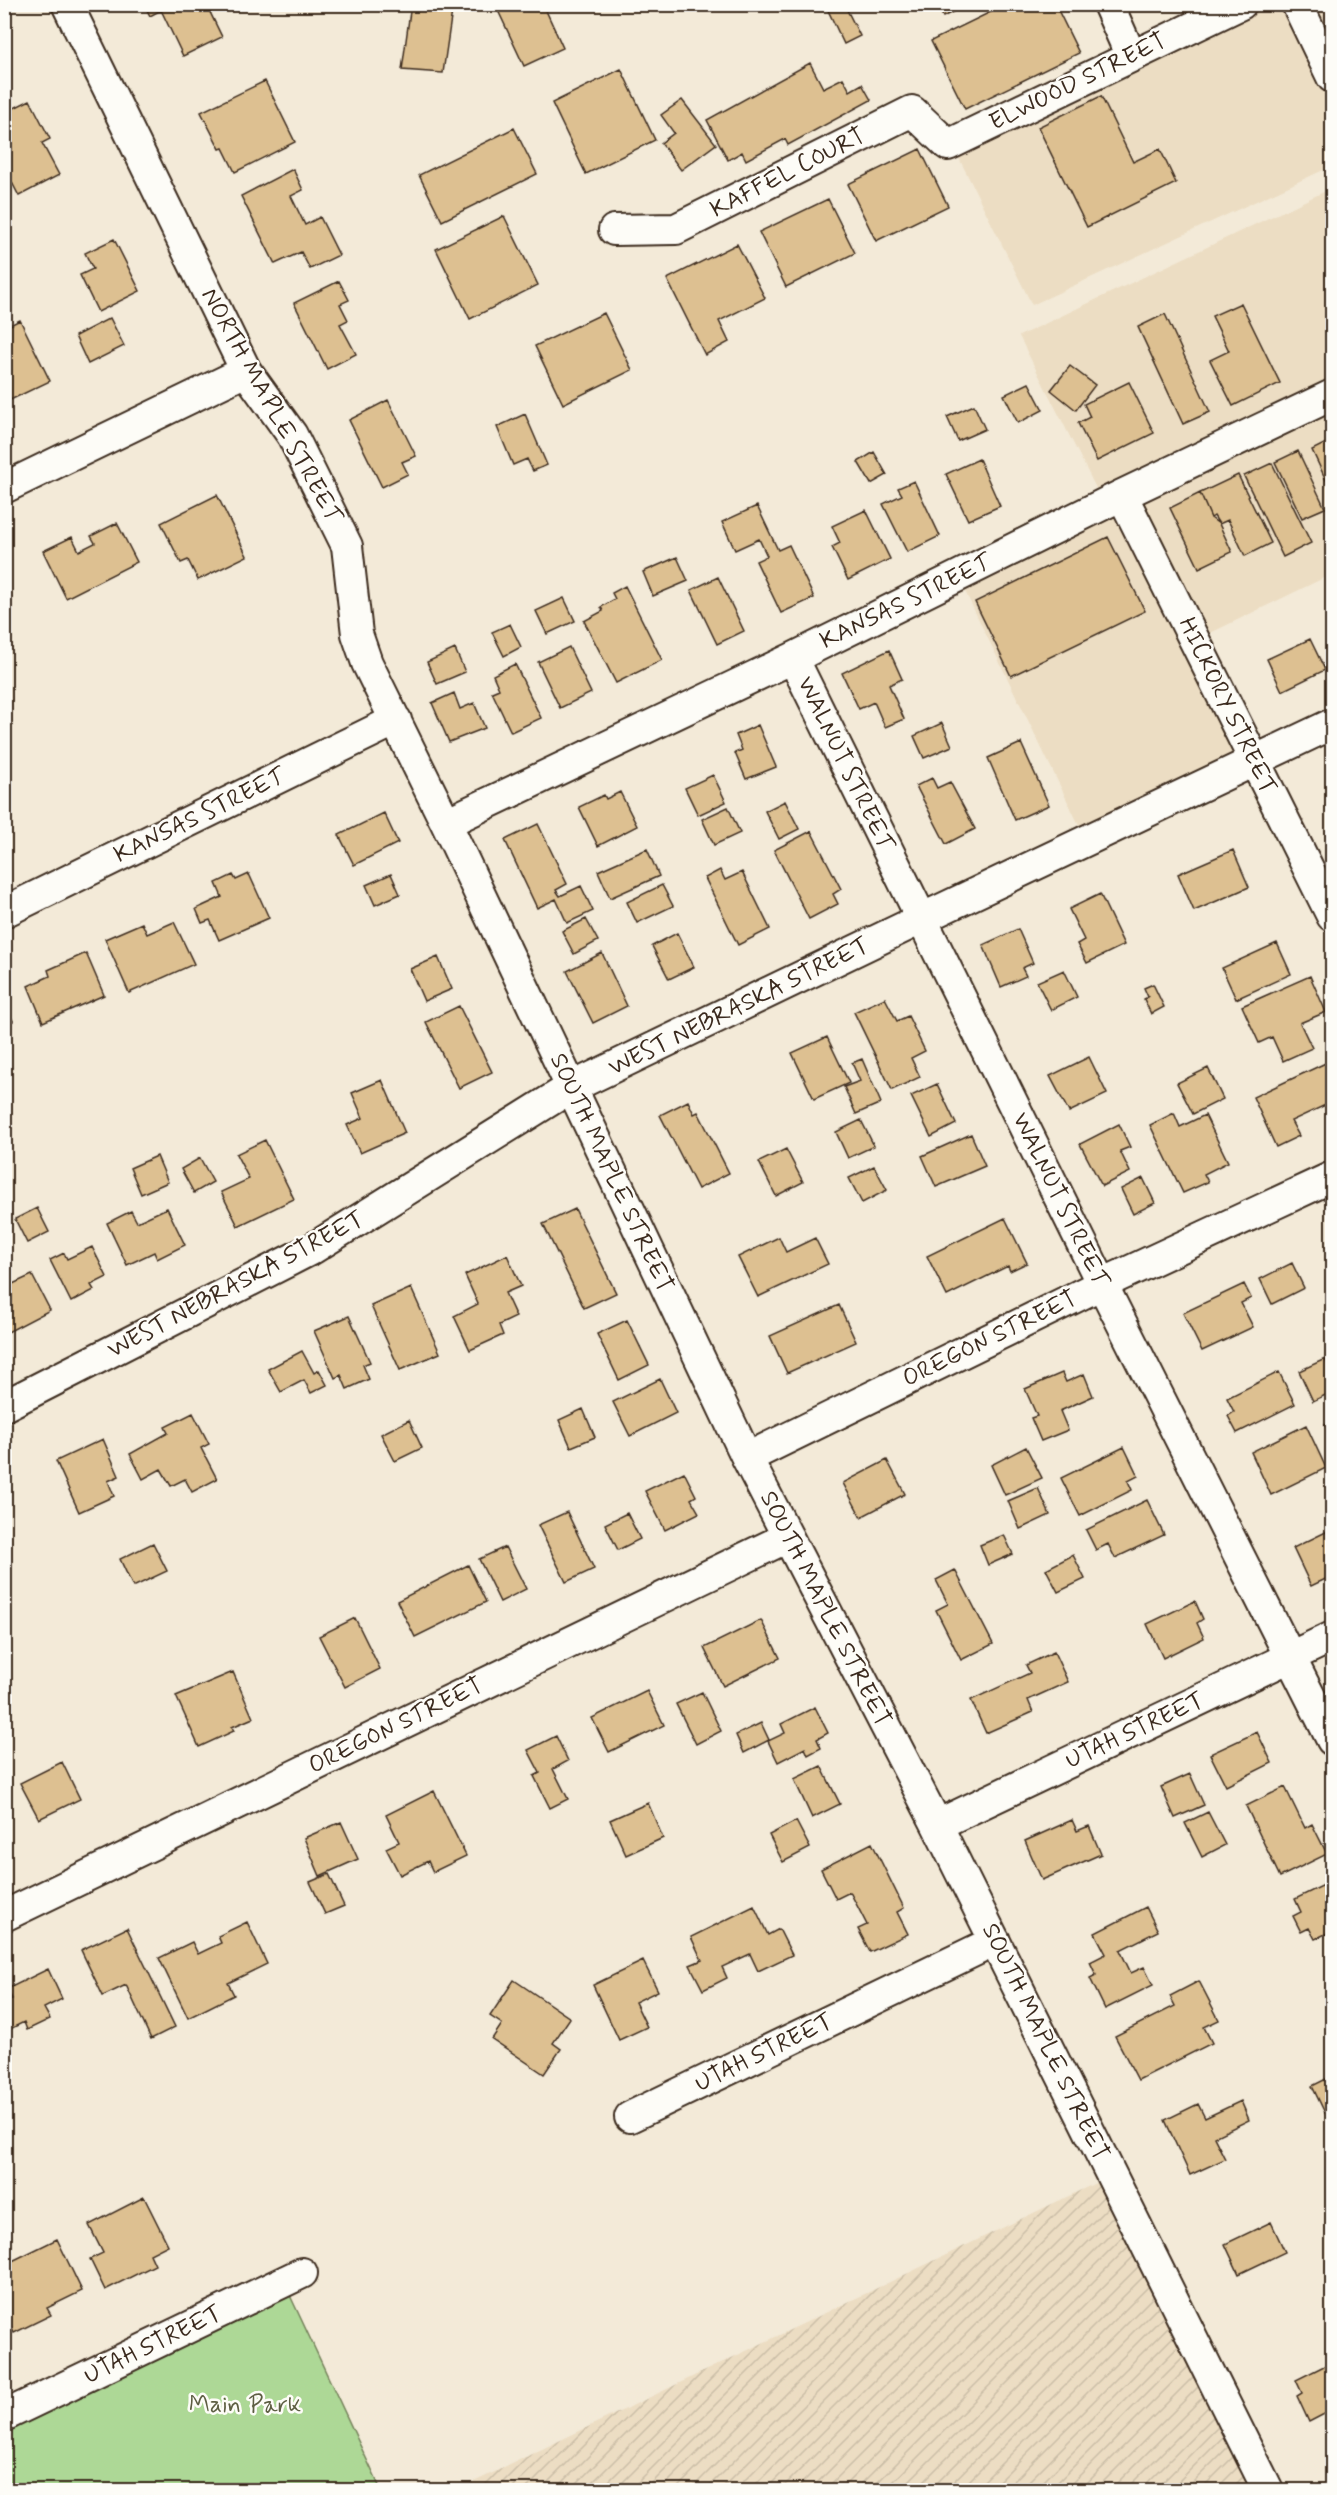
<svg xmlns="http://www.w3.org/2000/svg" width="1337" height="2495" font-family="Mynerve,sans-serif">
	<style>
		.built { fill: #ecddc3 }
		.industrial { fill: url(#industrial-furrows) }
		.park { fill: #add896; stroke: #74815a; stroke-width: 1.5 }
		.building { fill: #ddc091; stroke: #3b2a1e; stroke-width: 1.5 }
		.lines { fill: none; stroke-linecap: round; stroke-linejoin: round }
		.minor-casing { stroke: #3b2a1e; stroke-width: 34 }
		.minor { stroke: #fdfcf7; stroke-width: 30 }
		.labels { text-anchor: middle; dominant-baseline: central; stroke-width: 5; stroke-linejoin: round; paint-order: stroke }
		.street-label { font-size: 24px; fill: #3b2a1e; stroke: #fdfcf7 }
		.park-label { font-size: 24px; fill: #5d5e42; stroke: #fdfcf7 }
	</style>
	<defs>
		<pattern id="industrial-furrows" width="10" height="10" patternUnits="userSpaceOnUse" patternTransform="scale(1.5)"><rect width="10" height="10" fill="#ecddc3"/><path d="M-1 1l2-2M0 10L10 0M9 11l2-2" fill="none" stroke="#cbbea7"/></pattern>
	</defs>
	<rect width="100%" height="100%" fill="#f3ead8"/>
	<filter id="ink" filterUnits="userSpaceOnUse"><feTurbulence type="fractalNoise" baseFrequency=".0167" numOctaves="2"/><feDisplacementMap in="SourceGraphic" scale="12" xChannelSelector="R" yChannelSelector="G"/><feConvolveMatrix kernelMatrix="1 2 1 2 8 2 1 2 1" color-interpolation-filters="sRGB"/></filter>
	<g filter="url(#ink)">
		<path class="built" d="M1251,5h43l38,78v83l-300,139 -79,-159z
			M1302,5h30v61z
			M1332,188v203l-230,109 -83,-164z
			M1332,400v174l-134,65 58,117 -172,79 -124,-254z"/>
		<path class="industrial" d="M1106,2178l151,312h-800z"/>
		<path class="park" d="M287,2289l94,201h-376v-61z"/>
		<path class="building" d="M144,4h62l16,33 -39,19 -22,-46 -11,6z
			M411,4h42l-10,69 -41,-3z
			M495,4h48l20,44 -39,18z
			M825,4h19l16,32 -16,8z
			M937,4h31l-25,13z
			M1007,4h48l24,49 -114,56 -34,-68z
			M810,63l13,25 20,-10 7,13 12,-7 9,16 -83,45 -3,-6 -39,21 -4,-8 -14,8 -21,-40z
			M621,69l34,71 -69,34 -34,-71z
			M265,81l30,61 -60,30 -12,-24 -3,1 -19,-37z
			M1101,96l32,66 27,-13 16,34 -89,44 -49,-100z
			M30,100l20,39 -8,4 17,32 -40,21 -15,-29v-44l4,-1 -4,-9z
			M682,100l34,44 -35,26 -20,-27 13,-10 -13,-18z
			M514,128l23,46 -95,47 -23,-46z
			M920,149l28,57 -72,35 -28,-57z
			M293,169l10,21 -12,6 14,29 15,-8 19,38 -29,14 -9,-17 -26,12 -34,-68z
			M828,199l27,54 -69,34 -27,-55z
			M504,216l34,69 -68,34 -34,-70z
			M114,239l26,52 -42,21 -18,-37 13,-6 -8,-16z
			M737,244l28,54 -46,23 10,21 -24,13 -38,-76z
			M339,281l10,19 -9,4 8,16 -8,4 16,30 -29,15 -33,-66z
			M1241,303l39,80 -47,23 -23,-46 19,-9 -17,-35z
			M604,313l28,57 -69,34 -28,-58z
			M1165,314l45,98 -27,12 -45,-97z
			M110,318l14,28 -36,18 -13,-28z
			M20,320l30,61 -46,22v-75z
			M1070,366l25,19 -19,25 -25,-20z
			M1129,382l25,51 -57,28 -19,-38 12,-6 -6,-13z
			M1029,383l14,27 -25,13 -14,-28z
			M388,400l28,56 -14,6 6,12 -26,13 -33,-67z
			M974,405l11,24 -27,12 -11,-24z
			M525,414l22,51 -14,6 -6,-12 -14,6 -16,-38z
			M1332,440v53l-20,-43z
			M1298,451l27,57 -23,10 -27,-56z
			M874,452l13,23 -16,9 -13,-22z
			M979,459l21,47 -32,14 -22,-46z
			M1272,463l39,80 -28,14 -39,-81z
			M1238,475l33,68 -26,13 -17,-36 -9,4 -5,-8 -3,2 -11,-25z
			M914,481l26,55 -33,16 -24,-48 19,-9 -4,-7z
			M1200,493l11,25 8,6 13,28 -33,16 -29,-60z
			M217,495l30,61 -49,24 -10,-20 -7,3 -20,-40z
			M757,506l21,44 11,-5 25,53 -33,15 -25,-52 11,-5 -8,-17 -24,11 -13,-28z
			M866,510l24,49 -42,21 -16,-33 8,-4 -8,-17z
			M117,523l20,39 -71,36 -23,-47 29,-14 7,14 16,-8 -4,-7z
			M1108,537l37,74 -134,65 -36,-74z
			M677,557l11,24 -35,15 -10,-24z
			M718,577l26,54 -27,13 -26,-54z
			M625,586l37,74 -46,23 -32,-62 19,-10 -2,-4 14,-8 -3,-6z
			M564,598l11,23 -28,13 -11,-23z
			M510,624l11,23 -17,9 -12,-24z
			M1310,639l15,31 -43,21 -15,-32z
			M569,647l22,46 -31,15 -22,-46z
			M455,649l10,23 -28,12 -10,-22z
			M889,650l13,29 -13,6 15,34 -19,8 -11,-25 -15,7 -17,-36z
			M515,664l26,54 -30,14 -19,-40 7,-3 -6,-14z
			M454,693l6,16 14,-6 11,25 -36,14 -17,-39z
			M942,723l10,23 -28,12 -10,-22z
			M758,725l18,42 -30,12 -11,-26 7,-3 -6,-15z
			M1021,743l28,62 -34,15 -27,-62z
			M713,775l13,27 -28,13 -13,-27z
			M932,778l5,10 13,-6 25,47 -29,15 -30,-58z
			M620,792l17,34 -39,20 -19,-39 25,-12 2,4z
			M785,801l14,28 -20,10 -14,-28z
			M728,807l12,26 -26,12 -12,-26z
			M384,813l14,30 -44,22 -15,-30z
			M538,824l29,60 -11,6 4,6 21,-10 12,25 -26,12 -11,-24 -19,9 -32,-68z
			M811,831l30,58 -8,5 5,10 -29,15 -35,-69z
			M647,849l12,27 -49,22 -12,-27z
			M1233,850l16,37 -55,24 -16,-37z
			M720,870l5,10 17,-8 28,57 -32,16 -33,-67z
			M249,874l20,44 -50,22 -9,-20 -8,3 -6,-14 26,-12 -6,-14 17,-8 3,5z
			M391,874l9,20 -25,11 -9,-20z
			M662,885l11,21 -36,17 -10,-21z
			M1100,894l24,51 -37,18 -10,-19 7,-4 -15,-31z
			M586,919l12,22 -24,13 -12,-23z
			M174,922l20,42 -65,29 -24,-54 37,-16 5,11z
			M1018,929l15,34 -11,5 4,8 -25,11 -18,-42z
			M677,933l17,34 -25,12 -17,-33z
			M1277,943l14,31 -55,25 -14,-31z
			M86,953l18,42 -61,27 -15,-36 22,-10 -2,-6z
			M602,953l25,53 -34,17 -26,-52z
			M438,957l14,32 -28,12 -14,-32z
			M1064,970l13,27 -26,13 -14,-28z
			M1310,976l16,36 -26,11 12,25 -29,13 -11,-24 -13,6 -17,-37z
			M1153,984l11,23 -13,7 -7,-15 4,-2 -4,-9z
			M885,998l12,23 11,-5 17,35 -14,7 9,19 -28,13 -38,-78z
			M4,1003l9,18 -9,4z
			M459,1006l33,66 -33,16 -33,-66z
			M827,1037l22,46 -35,16 -22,-46z
			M1089,1057l18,37 -38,18 -19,-36z
			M862,1059l19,44 -25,11 -12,-27 16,-6 -8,-18z
			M1332,1060v42l-41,19 8,15 -23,11 -23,-50z
			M1208,1068l15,31 -30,15 -16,-31z
			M382,1080l23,53 -45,20 -13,-28 16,-7 -11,-25z
			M937,1084l19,40 -25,13 -20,-41z
			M688,1101l6,13 4,-2 31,61 -31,16 -38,-74z
			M1174,1113l6,14 25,-12 23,47 -24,12 4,8 -25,11 -33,-68z
			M861,1120l13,26 -26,12 -12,-26z
			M1119,1124l11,23 -10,4 10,21 -28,14 -22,-42z
			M971,1134l14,32 -49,21 -14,-31z
			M265,1140l29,59 -56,27 -17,-34 28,-13 -13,-25z
			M786,1149l17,33 -27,14 -17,-34z
			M157,1156l11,26 -27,12 -11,-26z
			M200,1158l13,24 -19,11 -13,-24z
			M874,1166l13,24 -25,13 -13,-25z
			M1143,1178l12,25 -22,11 -12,-25z
			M37,1208l12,24 -22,11 -12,-24z
			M167,1208l18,37 -28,14 -3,-7 -27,13 -20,-42 24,-12 6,11z
			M575,1209l41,84 -32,15 -41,-84z
			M1005,1218l22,45 -17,8 -2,-5 -61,30 -20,-40z
			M779,1237l7,15 29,-14 13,26 -70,33 -20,-40z
			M92,1247l15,30 -16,8 3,5 -23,12 -21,-42 14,-7 3,6z
			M507,1255l14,31 -16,7 11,24 -17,8 4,10 -33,15 -16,-34 24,-12 -13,-29z
			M1292,1263l12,25 -32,16 -12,-25z
			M32,1275l18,35 -46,24v-46z
			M1244,1284l7,14 -10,5 12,24 -51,24 -19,-38z
			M411,1288l29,65 -40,17 -29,-64z
			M839,1305l17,37 -69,31 -17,-37z
			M349,1316l21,46 -7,3 6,14 -22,10 -6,-14 -6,3 -21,-47z
			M627,1320l22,45 -30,15 -22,-46z
			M302,1351l12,22 5,-3 8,15 -16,8 -7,-13 -23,12 -13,-23z
			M1325,1359l7,16v17l-19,9 -14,-30z
			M1279,1372l16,32 -58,29 -9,-17 6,-4 -7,-14z
			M1062,1373l4,9 18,-8 9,22 -33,15 8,19 -27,11 -10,-23 6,-2 -12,-27z
			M660,1379l16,34 -46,23 -17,-34z
			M583,1409l12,28 -24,10 -12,-27z
			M193,1413l16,31 -8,4 16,31 -25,13 -7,-13 -14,7 -10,-17 -18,10 -13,-25 38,-21 -3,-6z
			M409,1420l13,28 -27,13 -14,-27z
			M1332,1421v19l-7,-15z
			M1306,1425l20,43 -55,27 -20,-43z
			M103,1439l16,37 -11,5 6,15 -35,16 -23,-51z
			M1026,1447l16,31 -37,17 -14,-30z
			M1124,1447l14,29 -10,5 4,9 -52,26 -19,-38z
			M887,1460l18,34 -44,23 -18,-34z
			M684,1472l12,24 -5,3 8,14 -34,17 -20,-39z
			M1038,1488l12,27 -30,14 -12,-28z
			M1147,1500l17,35 -49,23 -7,-14 -12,6 -10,-20z
			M567,1512l27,57 -28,13 -28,-57z
			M627,1513l13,26 -22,11 -13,-26z
			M1332,1529v47l-21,10 -18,-38z
			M1004,1535l9,19 -25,11 -8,-20z
			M153,1543l14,28 -34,16 -13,-28z
			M505,1547l21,42 -26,13 -21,-43z
			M1073,1555l12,24 -27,13 -12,-23z
			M468,1565l18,37 -71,35 -18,-36z
			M955,1570l38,74 -32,16 -25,-50 12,-6 -12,-24z
			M1195,1601l8,18 -6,4 7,15 -41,20 -16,-34z
			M355,1618l25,51 -35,18 -26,-51z
			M761,1620l19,38 -57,28 -19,-38z
			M1054,1652l14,30 -40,18 5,12 -47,21 -15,-33 59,-27 -4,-8z
			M233,1672l20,46 -21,9 2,4 -35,16 -23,-51z
			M647,1691l17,34 -55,27 -17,-34z
			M702,1692l19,39 -25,13 -20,-40z
			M815,1707l13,26 -11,6 4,9 -13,7 -3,-7 -27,14 -10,-21 17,-8 -4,-9z
			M761,1723l8,17 -25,13 -8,-18z
			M1257,1732l15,31 -46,23 -16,-32z
			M556,1736l12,25 -15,8 15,30 -18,9 -16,-32 6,-3 -12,-23z
			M62,1762l18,37 -41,20 -19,-36z
			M821,1766l19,38 -28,14 -18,-39z
			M1190,1774l14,31 -29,13 -14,-31z
			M1285,1787l20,41 7,-4 15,30 -47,23 -34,-71z
			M434,1791l32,65 -33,16 -5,-11 -28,14 -14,-27 13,-6 -13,-27z
			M648,1803l15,35 -37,17 -16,-35z
			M1208,1812l17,33 -23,12 -17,-34z
			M1072,1820l5,11 12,-5 12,28 -59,26 -17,-39z
			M796,1821l14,27 -27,14 -14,-27z
			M341,1822l17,37 -38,17 -16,-38z
			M872,1843l32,65 -7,4 11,22 -38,18 -12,-23 9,-4 -17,-33 -14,7 -15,-30z
			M329,1874l15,32 -19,8 -15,-32z
			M1328,1883l4,9v39l-17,8 -6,-11 -8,4 -8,-16 8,-4 -6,-13z
			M754,1906l14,29 11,-6 13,26 -34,16 -8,-17 -28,13 5,11 -24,12 -13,-25 12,-5 -11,-23z
			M1146,1907l12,24 -38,19 11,23 13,-6 9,18 -48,24 -15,-31 6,-3 -6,-13 16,-8 -11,-21z
			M247,1922l20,42 -39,19 6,12 -46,23 -29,-60 33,-16 6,12 23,-11 -3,-7z
			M127,1928l48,99 -24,12 -25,-54 -23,11 -22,-46z
			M643,1961l15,30 -23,11 12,25 -28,13 -26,-55z
			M48,1969l14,30 -18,9 6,11 -23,11 -3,-8 -20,10v-29l8,-4 -5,-10z
			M514,1980l56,38 -17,25 8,6 -17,25 -52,-35 10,-15 -12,-8z
			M1199,1981l20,39 -15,7 8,16 -74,37 -23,-44 60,-30 -5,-10z
			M1332,2076v38l-5,3 -15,-31z
			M1241,2101l8,19 -35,17 11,22 -35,16 -25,-55 33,-16 7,14z
			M144,2197l24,48 -18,9 5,11 -50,25 -15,-31 13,-6 -14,-28z
			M1271,2222l14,30 -46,22 -14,-30z
			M57,2239l25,52 -35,17 4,7 -37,18 -10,-20v-48z
			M1332,2362v48l-23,12 -12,-26 5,-3 -6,-13z"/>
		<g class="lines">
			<defs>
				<path id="minor" d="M67,4l179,367 46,64 55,111 10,88 10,29 79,160 301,635 190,367 331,665
					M1108,4l23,52
					M1297,4l35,73
					M614,230l62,-1 236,-118 36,34 293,-141
					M4,488l242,-117
					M1122,495l210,421
					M793,658l309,626 230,456
					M446,823l347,-165 329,-163 210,-100
					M4,912l392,-192
					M4,1406l308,-157 258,-161 351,-169 411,-195
					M747,1458l355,-174 230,-107
					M937,1825l395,-188
					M4,1916l784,-379
					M630,2117l365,-176
					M4,2416l298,-143"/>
			</defs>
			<use href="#minor" class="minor-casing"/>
			<use href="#minor" class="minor"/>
		</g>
	</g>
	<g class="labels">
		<g class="street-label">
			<text transform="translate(1078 82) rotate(-26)">ELWOOD STREET</text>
			<text transform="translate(788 173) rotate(-27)">KAFFEL COURT</text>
			<text transform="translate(271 406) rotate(61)">NORTH MAPLE STREET</text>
			<text transform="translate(906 602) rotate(-26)">KANSAS STREET</text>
			<text transform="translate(1227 706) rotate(64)">HICKORY STREET</text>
			<text transform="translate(845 764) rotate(64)">WALNUT STREET</text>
			<text transform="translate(200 816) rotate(-26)">KANSAS STREET</text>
			<text transform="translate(739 1007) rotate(-26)">WEST NEBRASKA STREET</text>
			<text transform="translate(611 1173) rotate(65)">SOUTH MAPLE STREET</text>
			<text transform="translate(1060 1200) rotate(64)">WALNUT STREET</text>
			<text transform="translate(236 1285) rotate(-28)">WEST NEBRASKA STREET</text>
			<text transform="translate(990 1339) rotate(-26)">OREGON STREET</text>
			<text transform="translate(825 1609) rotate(63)">SOUTH MAPLE STREET</text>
			<text transform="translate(396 1726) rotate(-26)">OREGON STREET</text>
			<text transform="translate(1135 1731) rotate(-25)">UTAH STREET</text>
			<text transform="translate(1045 2042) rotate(64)">SOUTH MAPLE STREET</text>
			<text transform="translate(764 2053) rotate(-26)">UTAH STREET</text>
			<text transform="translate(153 2345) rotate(-26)">UTAH STREET</text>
		</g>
		<g class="park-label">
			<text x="245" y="2405">Main Park</text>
		</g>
	</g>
	<rect width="1337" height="2495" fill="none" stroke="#fdfcf7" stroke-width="24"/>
	<rect x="12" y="12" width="1313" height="2471" fill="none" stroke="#3b2a1e" stroke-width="2" filter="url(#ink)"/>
</svg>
